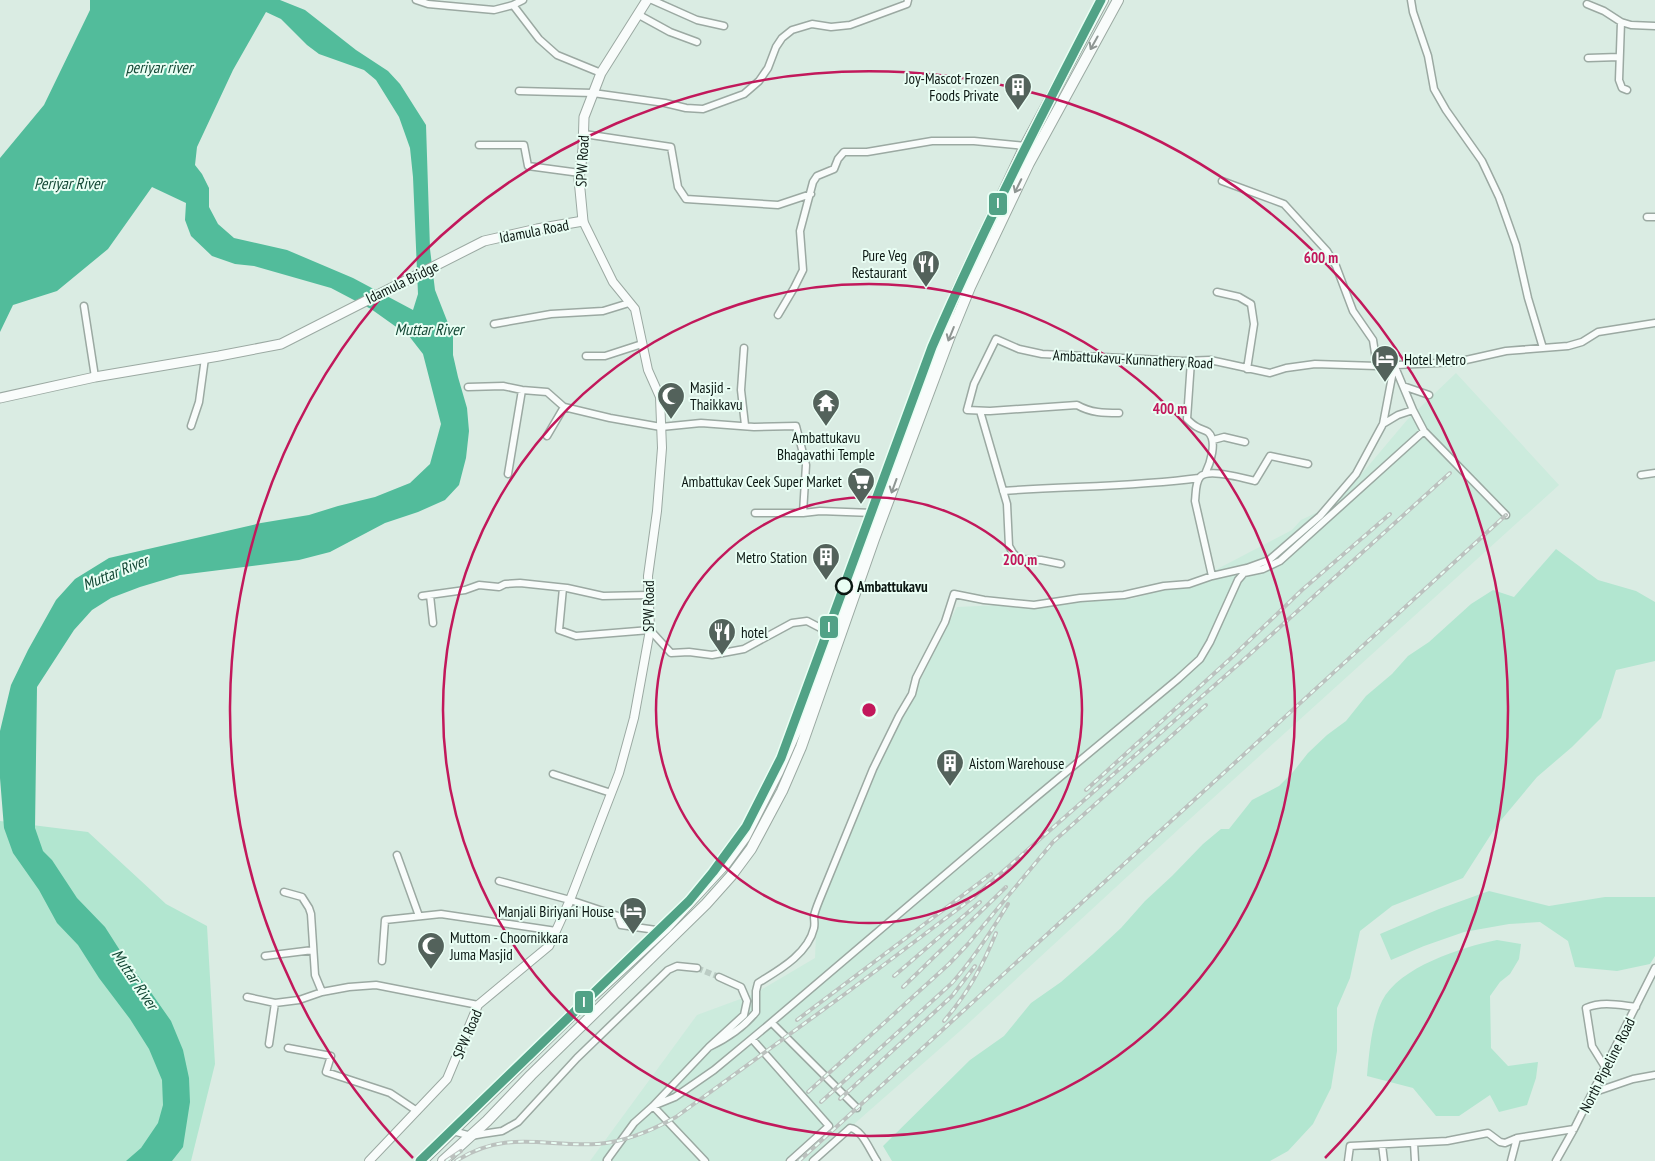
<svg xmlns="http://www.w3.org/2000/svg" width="1655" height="1161" font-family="'PT Sans Narrow',sans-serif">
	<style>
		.built { fill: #ccebdd }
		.green { fill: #b2e6d0 }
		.water { fill: #52bc9b; fill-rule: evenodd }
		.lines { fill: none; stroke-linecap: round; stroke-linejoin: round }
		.minor-tunnel { stroke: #bbccc4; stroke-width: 6; stroke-dasharray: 6 3; stroke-linecap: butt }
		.minor-casing { stroke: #9ba9a2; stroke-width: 9 }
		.tertiary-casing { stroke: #9ba9a2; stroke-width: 10 }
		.secondary-casing { stroke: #9ba9a2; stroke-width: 11 }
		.trunk-casing { stroke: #9ba9a2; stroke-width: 12 }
		.minor { stroke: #f9fcfb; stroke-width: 6 }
		.tertiary { stroke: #f9fcfb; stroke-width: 8 }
		.secondary { stroke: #f9fcfb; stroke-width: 9 }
		.trunk { stroke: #f9fcfb; stroke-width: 10 }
		.rail-casing { stroke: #bbc1be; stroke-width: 4 }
		.rail { stroke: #e9fef4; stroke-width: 2; stroke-dasharray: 5.5; stroke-linecap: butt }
		.metro-1-casing { stroke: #e9fef4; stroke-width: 12 }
		.metro-1 { stroke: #51a286; stroke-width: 9 }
		.oneway { stroke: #8e9592 }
		.ring { fill: none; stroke: #c2185b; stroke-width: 2.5 }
		.stop-dot { fill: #e9fef4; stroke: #0b1712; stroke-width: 2.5 }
		.labels { text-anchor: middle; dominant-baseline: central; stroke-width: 4; stroke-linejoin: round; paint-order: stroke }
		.poi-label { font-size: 15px; fill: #0b1712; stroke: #e9fef4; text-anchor: end }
		.street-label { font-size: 15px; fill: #0b1712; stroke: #e9fef4 }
		.stop-label { font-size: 15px; font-weight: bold; fill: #0b1712; stroke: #e9fef4; text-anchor: start }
		.water-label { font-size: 16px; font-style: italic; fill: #134835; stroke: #e9fef4 }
		.centre { fill: #c2185b; stroke: #e9fef4; stroke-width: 2.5 }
		.ring-label { font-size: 15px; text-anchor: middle; font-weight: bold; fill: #c2185b; stroke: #e9fef4; stroke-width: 4; stroke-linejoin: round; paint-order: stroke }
		.line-badge { stroke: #e9fef4; stroke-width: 2 }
		.badge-label { font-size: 14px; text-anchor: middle; font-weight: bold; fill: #fff }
	</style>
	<rect width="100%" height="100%" fill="#daece3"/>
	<path class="built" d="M1456,373l103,112 -379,343 -220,203 -148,130h-222l107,-146 57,-21 61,-36 2,-46 71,-168 69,-137 175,-8 70,-22 90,-47 9,-10 36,-17 70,-83z"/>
	<path class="green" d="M1556,549l42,31 38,11 19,11v59l-39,9 -15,48 -29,29 -35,30 -40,48 -34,53 -71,28 -32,25 -10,47 -13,30v43l-6,37 -18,36 -25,27 -18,10h-378l-9,-15 87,-86 34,-24 27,-33 30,-21 32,-28 28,-26 24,-27 27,-25 31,-32 18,-15h8l23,-29 27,-14 14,-14 15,-19 19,-18 19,-14 20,-25 26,-22 16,-18 21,-14 42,-38 22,-14 21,7z
		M0,821l88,11 78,72 41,22 8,138 -24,97h-191z
		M1489,891l60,15 56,-9h50v59l-5,8 -33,7 -42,-4 -7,-26 -28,-19 -31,2 -45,8 -40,14 -33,14 -11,-26 59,-25z
		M1497,940l24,4 -2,15 -9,15 -10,8 -10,14 1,52 17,18 30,-4 -2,16 -9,27 -28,7 -9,-17 -31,21h-23l-23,-28 -46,-12c2,-23 5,-55 15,-75 17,-34 80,-54 115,-61z"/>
	<path class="water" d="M90,0h190l25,10 51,40 32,21 12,13 26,41 4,124 5,41 18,46v19l5,22 9,31 2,23 -3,27 -7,27 -14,15 -27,12 -33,11 -55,29 -31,8 -119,15 -40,12 -29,11 -19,12 -18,20 -37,57 -2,141 8,23 9,9 25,38 28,29 23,36 22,28 21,30 12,29 6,28 1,24 -7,45 -11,14h-46l15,-13 17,-25 5,-18 -1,-25 -13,-31 -19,-30 -31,-41 -21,-33 -21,-22 -18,-33 -26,-37 -9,-25 -4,-50v-47l11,-46 17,-35 28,-50 19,-21 34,-21 152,-35 48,-8 29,-9 37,-9 35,-14 20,-19 11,-40 -18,-70 -14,-18 -38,-27 -40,-21 -77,-22 -19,-2 -23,-8 -21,-20 -6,-16 1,-17 -34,-16 -44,62 -51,42 -44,14 -13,27v-174l44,-53 46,-95zM266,12l15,7 26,26 12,9 45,16 12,10 23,37 11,31 3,29 5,117 -5,16 -60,-32 -66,-28 -53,-12 -16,-14 -9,-17v-19l-7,-14 -7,-9 2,-18 36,-77z"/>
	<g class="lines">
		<path class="minor-tunnel" d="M697,968l22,9"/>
		<defs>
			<path id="minor" d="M416,0l12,4 66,6 19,-5 10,-5
				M652,0l45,20 27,6
				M1411,0l2,12 15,44 6,33 12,21 36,51 17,36 17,48 12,53 15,50
				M1587,4l17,7 17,11 10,3 24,1
				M513,5l26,34 18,16 44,18
				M639,15l31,17 27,10
				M1621,22l-2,58 3,8 5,2
				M1588,58l31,-1
				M519,91l74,2 72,10 21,5 17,1 41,-15 15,-13 9,-13 8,-21 6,-9 10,-8 20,-6 19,3 19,-2 57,-21 1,-4
				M584,134l87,13 7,40 8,12 92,6 33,-11
				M479,145h45l4,21 52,7
				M1222,181l62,23 43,47 9,15 17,45 20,29 4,26
				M1647,217h8
				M1217,292l22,5 12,7 3,20 -7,45
				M84,306l11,71
				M778,315l16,-27 9,-18 -3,-39 13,-49 4,-6 17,-7 4,-10 6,-7h23l65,-11h42l51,5
				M494,324l57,-10 52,-3 26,-8
				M744,348l-3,42 4,35
				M586,356h19l37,-12
				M1191,361l-4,58c3,3 6,6 10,8 3,2 8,3 11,5 10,9 2,32 -3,42
				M1403,386l26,9
				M468,387l35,-1 19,4 25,2 17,15 46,11 51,9 40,-4 53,4 42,-1 10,39 -3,48 17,-2 53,2
				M1413,410l11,21 82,84
				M980,411l27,93 2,42 4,7 6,6 22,1 20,4
				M1119,413c-15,0 -28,0 -42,-8l-87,6 -23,-1 7,-26 22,-45 23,10 23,5 141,7 27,-1 60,13 16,-5 29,-4 62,2 80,-4 49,-11 62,-5 14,-4 16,-10 57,-9
				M1383,424l15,-9 15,-5 -18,-43
				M191,426l8,-24 6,-44
				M547,436l17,-29
				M1213,440l11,-3 21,5
				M508,474l14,-84
				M1641,475l14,-2
				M1003,491c66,-5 131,-4 196,-13
				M755,513h48
				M1212,576l35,-8 22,-8 51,-44 36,-42 27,-50 11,-58
				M563,588l-4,42 17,6 74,-6 21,23 18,-1 23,3 32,-6 48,-26 15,-2 23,12
				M430,595l3,28
				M422,596l43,-6 14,-5 20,2 6,-3 15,-1 47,5 36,8 45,-1
				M553,774l58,19
				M397,855l22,61
				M499,881l71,19 48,16 3,9 42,6
				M284,892l18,5 7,11 2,6 4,61 7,17
				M265,956l48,-6
				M382,961l3,-41 56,-6 115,17
				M247,997l28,6 24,-3 23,-8 27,-5 27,-2 102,20
				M772,1023l85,85
				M752,1039l77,87 -39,35
				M269,1044l6,-41
				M709,1047c19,-9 34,-19 47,-35v-21l2,-8c21,-13 50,-29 56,-55 1,-4 0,-8 0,-12 1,-5 3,-10 5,-15l54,-132 26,-53 13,-22 4,-16 29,-56 9,-28 30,6 50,5 46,-7 44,-3 40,-9 25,-2 23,-8 -17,-75c1,-7 0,-18 5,-24 8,-9 43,1 55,4l15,-25 38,8
				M288,1048l43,8 -5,16 64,21 27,18
				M1605,1067l-13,-21 -6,-38c16,-7 33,-3 50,-1
				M1592,1093l41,-14 22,-4
				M453,1131l18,5 11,-2 20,-3 16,-9 59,-64 91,-88 9,-4 20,2
				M1414,1143l1,18
				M1382,1145l2,16
				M608,1161l-1,-1 27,-37 19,-17 56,-59 35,-32 3,-14 -6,-14 -22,-10
				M705,1161l-52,-55 22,-9 39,-27 53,-44 268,-228 143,-119 22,-20 10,-17 28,-62 6,-7 19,-4 17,-8 144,-130
				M813,1161l37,-33c12,1 20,23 27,33
				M1348,1161l2,-15 97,-5 41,-8 12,9 5,1 12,-5 57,-9
				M1511,1161l6,-23
				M1556,1161l18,-32 81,-161"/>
			<path id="tertiary" d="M369,1161l78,-82 31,-74 71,-59 21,-46 49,-127 15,-55 16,-88 -2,-54 9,-65 5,-63 -2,-51 -12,-27 -13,-61 -22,-27 -30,-61"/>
			<path id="secondary" d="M0,398l95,-21 124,-21 62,-12 203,-103 53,-12 46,-8 -4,-42 4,-30 1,-32 17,-44 46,-73"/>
			<path id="trunk" d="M422,1161l151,-147 93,-86 60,-65 19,-26 33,-65 18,-41 86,-242 74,-196 69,-147 78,-146
				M443,1161l44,-40 44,-46 175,-171 25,-28 20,-27 31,-58 19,-44 73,-208 76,-203 20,-49 59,-124 89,-163"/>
		</defs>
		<use href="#minor" class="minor-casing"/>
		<use href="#tertiary" class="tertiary-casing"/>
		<use href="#secondary" class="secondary-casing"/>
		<use href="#trunk" class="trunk-casing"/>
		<use href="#minor" class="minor"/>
		<use href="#tertiary" class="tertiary"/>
		<use href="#secondary" class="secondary"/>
		<use href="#trunk" class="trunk"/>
		<defs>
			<path id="rail" d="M1086,790l144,-131 72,-69 88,-76
				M894,976l86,-74
				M903,987l103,-100
				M797,1020l194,-146
				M944,1021c24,-28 38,-54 52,-88
				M808,1092l141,-128 19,-20 85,-102 153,-137
				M840,1099l112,-103 23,-30
				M821,1102l131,-119c22,-25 39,-51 56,-79
				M446,1161l15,-10
				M456,1161c50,-32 88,-14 141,-17 28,-2 54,-13 79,-27l173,-126 125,-94 275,-242 201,-182
				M799,1161l707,-646"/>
		</defs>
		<use href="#rail" class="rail-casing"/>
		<use href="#rail" class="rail"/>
		<defs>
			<path id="metro-1" d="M420,1161l269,-260 24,-29 33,-45 35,-69 151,-411c51,-118 110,-233 169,-347"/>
		</defs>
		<use href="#metro-1" class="metro-1-casing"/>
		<use href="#metro-1" class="metro-1"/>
	</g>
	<defs><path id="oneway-shaft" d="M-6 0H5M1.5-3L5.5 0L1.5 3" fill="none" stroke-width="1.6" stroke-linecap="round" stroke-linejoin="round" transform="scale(1.25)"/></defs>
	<g class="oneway">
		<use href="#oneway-shaft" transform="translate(1094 43) rotate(119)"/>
		<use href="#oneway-shaft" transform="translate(1018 186) rotate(116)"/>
		<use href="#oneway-shaft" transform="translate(951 334) rotate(112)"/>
		<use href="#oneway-shaft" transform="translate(894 486) rotate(110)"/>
	</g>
	<g class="ring">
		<circle cx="869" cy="710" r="213"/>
		<circle cx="869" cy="710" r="426"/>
		<path d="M413 1158A639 639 0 1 1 1325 1158"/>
	</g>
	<defs>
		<symbol id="building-pin" viewBox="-11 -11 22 30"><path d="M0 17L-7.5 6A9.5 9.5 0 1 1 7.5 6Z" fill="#53625b" stroke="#e9fef4"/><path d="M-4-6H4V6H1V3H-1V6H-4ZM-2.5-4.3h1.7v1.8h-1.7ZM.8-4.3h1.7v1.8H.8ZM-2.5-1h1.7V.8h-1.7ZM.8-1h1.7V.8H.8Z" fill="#fff"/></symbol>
		<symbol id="restaurant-pin" viewBox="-11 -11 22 30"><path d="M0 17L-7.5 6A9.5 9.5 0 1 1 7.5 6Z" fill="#53625b" stroke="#e9fef4"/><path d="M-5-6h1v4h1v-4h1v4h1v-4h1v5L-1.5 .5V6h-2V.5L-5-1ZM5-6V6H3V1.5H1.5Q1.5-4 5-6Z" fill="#fff"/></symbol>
		<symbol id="hotel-pin" viewBox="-11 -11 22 30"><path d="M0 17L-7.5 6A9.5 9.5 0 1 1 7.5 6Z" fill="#53625b" stroke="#e9fef4"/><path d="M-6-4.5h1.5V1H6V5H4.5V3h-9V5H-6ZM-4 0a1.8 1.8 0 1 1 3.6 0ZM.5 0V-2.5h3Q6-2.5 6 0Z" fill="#fff"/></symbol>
		<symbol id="mosque-pin" viewBox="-11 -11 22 30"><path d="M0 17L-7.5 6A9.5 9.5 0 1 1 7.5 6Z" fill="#53625b" stroke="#e9fef4"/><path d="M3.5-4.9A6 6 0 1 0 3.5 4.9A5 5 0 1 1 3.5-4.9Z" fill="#fff"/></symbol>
		<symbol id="temple-pin" viewBox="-11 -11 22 30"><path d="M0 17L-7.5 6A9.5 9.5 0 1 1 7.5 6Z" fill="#53625b" stroke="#e9fef4"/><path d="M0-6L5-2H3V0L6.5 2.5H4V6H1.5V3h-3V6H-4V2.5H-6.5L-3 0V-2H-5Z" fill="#fff"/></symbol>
		<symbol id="supermarket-pin" viewBox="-11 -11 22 30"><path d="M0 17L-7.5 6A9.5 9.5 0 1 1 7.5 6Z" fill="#53625b" stroke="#e9fef4"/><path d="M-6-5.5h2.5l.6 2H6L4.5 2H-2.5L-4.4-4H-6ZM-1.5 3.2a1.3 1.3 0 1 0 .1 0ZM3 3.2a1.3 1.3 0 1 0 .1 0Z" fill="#fff"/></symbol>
	</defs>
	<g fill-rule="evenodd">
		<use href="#building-pin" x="1002" y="71" width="32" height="43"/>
		<use href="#restaurant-pin" x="910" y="248" width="32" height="43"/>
		<use href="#hotel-pin" x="1369" y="343" width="32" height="43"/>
		<use href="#mosque-pin" x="655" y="380" width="32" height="43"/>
		<use href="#temple-pin" x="810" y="387" width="32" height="43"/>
		<use href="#supermarket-pin" x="845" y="465" width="32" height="43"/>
		<use href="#building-pin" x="810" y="541" width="32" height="43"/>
		<use href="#restaurant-pin" x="706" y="616" width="32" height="43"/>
		<use href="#building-pin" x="934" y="747" width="32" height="43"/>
		<use href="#hotel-pin" x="617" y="895" width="32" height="43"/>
		<use href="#mosque-pin" x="415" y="930" width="32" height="43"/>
	</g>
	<circle class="stop-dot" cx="844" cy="586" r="8"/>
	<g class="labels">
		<g class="poi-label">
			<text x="999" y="78">Joy-Mascot Frozen<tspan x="999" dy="17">Foods Private</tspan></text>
			<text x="907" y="255">Pure Veg<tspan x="907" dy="17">Restaurant</tspan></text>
			<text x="1404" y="359" text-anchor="start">Hotel Metro</text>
			<text x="690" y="387" text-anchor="start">Masjid -<tspan x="690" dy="17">Thaikkavu</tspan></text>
			<text x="826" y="437" text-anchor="middle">Ambattukavu<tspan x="826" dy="17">Bhagavathi Temple</tspan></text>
			<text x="842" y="481">Ambattukav Ceek Super Market</text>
			<text x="807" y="557">Metro Station</text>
			<text x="741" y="632" text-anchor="start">hotel</text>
			<text x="969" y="763" text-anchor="start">Aistom Warehouse</text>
			<text x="614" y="911">Manjali Biriyani House</text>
			<text x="450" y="937" text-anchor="start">Muttom - Choornikkara<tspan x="450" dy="17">Juma Masjid</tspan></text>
		</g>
		<g class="street-label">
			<text transform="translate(582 161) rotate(-87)">SPW Road</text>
			<text transform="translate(534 231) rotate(-11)">Idamula Road</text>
			<text transform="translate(402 282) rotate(-26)">Idamula Bridge</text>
			<text transform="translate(1133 359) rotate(3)">Ambattukavu-Kunnathery Road</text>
			<text transform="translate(648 606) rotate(-90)">SPW Road</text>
			<text transform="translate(467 1034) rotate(-67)">SPW Road</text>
			<text transform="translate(1607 1065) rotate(-63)">North Pipeline Road</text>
		</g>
		<g class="stop-label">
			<text x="857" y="586">Ambattukavu</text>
		</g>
		<g class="water-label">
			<text x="159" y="67">periyar river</text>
			<text x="69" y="183">Periyar River</text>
			<text x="429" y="329">Muttar River</text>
			<text transform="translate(115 572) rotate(-22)">Muttar River</text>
			<text transform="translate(135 979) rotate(56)">Muttar River</text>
		</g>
	</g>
	<circle cx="869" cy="710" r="8" class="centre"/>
	<g class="ring-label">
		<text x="1321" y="263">600 m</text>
		<text x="1170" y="414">400 m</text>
		<text x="1020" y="565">200 m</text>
	</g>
	<g class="line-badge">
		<rect x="988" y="192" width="20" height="24" rx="5" fill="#51a286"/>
		<rect x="819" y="615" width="20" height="24" rx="5" fill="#51a286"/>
		<rect x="574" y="990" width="20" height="24" rx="5" fill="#51a286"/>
	</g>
	<g class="badge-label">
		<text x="998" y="208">I</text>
		<text x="829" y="632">I</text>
		<text x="584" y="1007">I</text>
	</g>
</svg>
